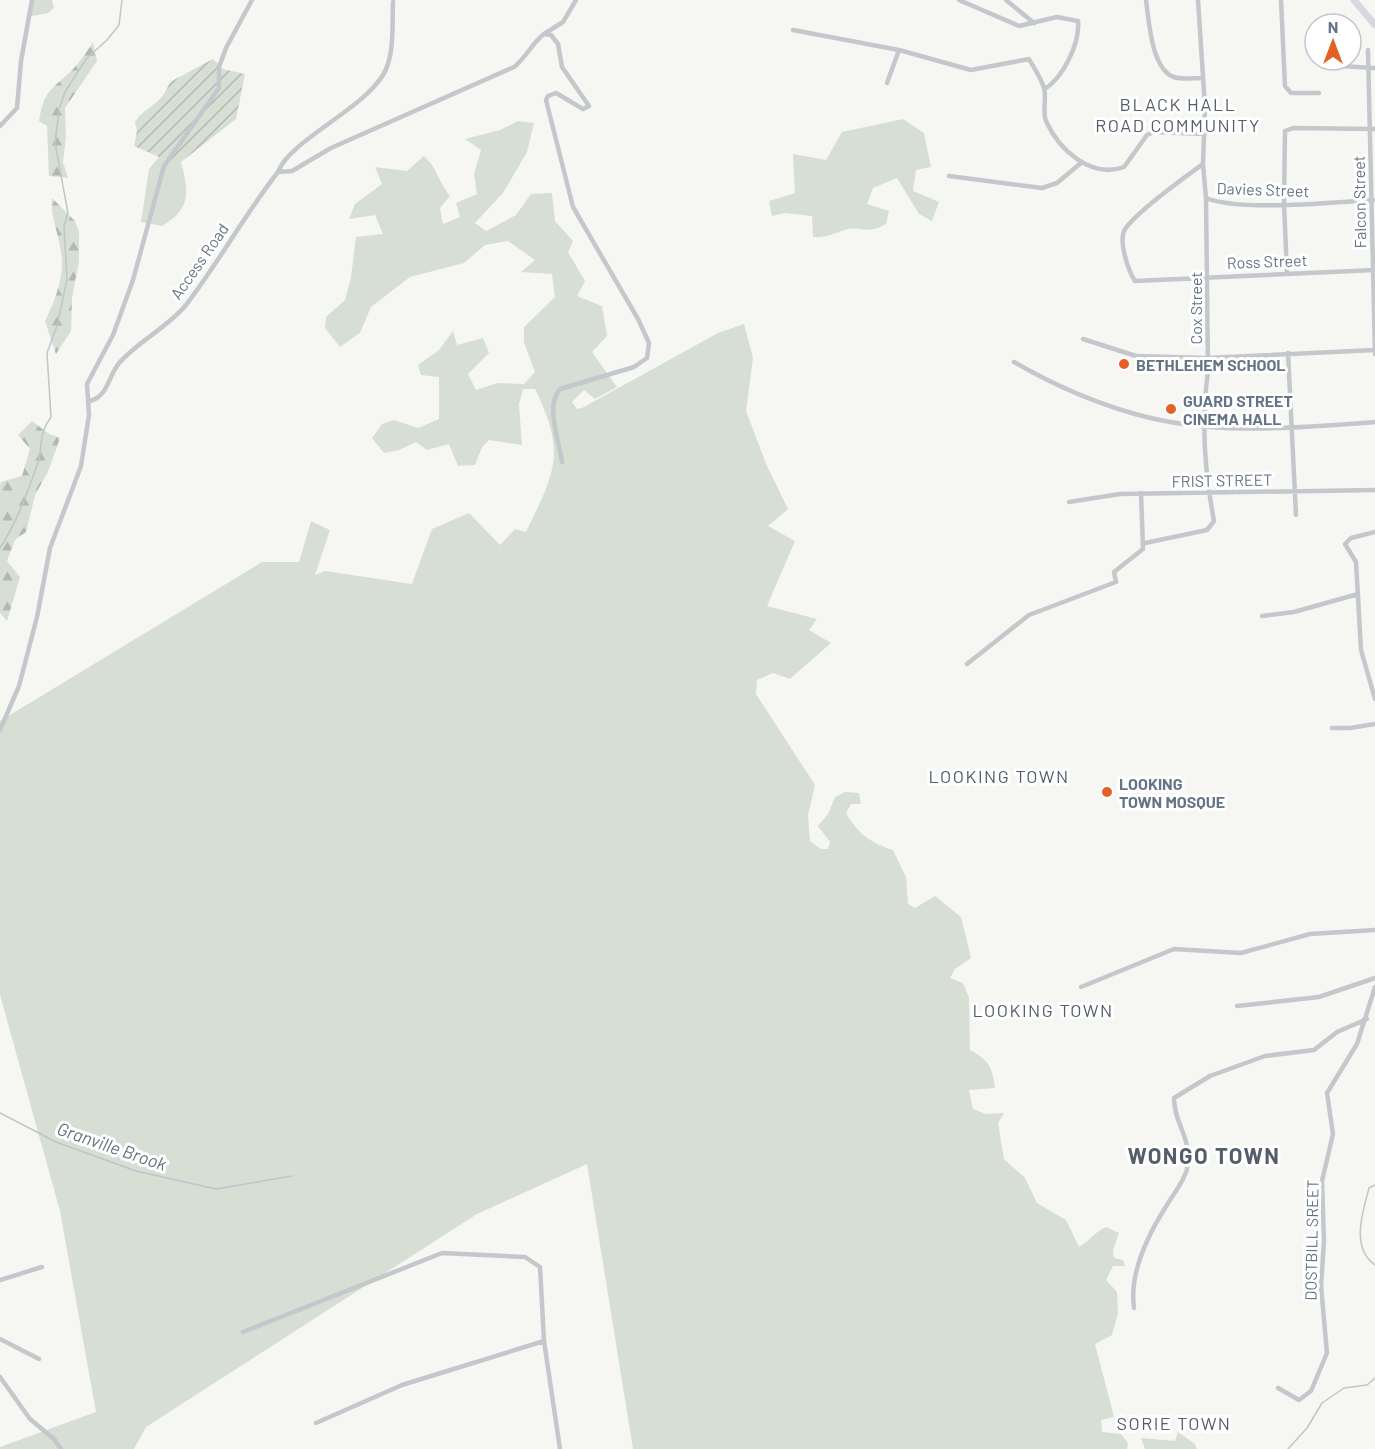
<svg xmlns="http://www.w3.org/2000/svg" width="1375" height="1449" font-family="Barlow,sans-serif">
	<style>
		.grass { fill: #d7ded4 }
		.forest { fill: url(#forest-firs) }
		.garden { fill: url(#garden-furrows) }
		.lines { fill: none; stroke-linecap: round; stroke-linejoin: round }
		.stream { stroke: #bdc6cb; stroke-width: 1.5 }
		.street { stroke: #c4c7cb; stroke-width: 4.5 }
		.secondary { stroke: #d6dadf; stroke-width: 7 }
		.poi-dot { fill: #e46126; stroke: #fff; stroke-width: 2 }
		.labels { text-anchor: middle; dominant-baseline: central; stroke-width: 6; stroke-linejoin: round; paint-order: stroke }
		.street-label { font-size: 16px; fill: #657485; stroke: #fff }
		.poi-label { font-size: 16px; font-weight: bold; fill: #657485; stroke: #fff; text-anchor: start }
		.neighbourhood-label { font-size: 18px; letter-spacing: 1.5px; fill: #535e6a; stroke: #fff }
		.water-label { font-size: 18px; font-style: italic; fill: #617681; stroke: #fff }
		.district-label { font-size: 22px; font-weight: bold; letter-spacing: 1.5px; fill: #535e6a; stroke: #fff }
	</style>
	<defs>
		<pattern id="forest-firs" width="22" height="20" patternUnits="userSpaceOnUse" patternTransform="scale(1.5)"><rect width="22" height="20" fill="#d7ded4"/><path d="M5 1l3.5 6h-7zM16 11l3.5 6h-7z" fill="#b2b9b2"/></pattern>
		<pattern id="garden-furrows" width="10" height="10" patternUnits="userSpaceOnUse" patternTransform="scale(1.5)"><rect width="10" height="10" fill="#d7ded4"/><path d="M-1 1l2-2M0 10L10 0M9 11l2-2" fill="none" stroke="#b2b9b2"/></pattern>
	</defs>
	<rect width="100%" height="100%" fill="#f6f7f3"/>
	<path class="grass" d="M32,0h20l2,8 -6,5 -16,3 -3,-1z
		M903,119l21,14 7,34 -15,3 -3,21 26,11 -7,19 -13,-7 -22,-36 -24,10 -6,16 22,7 -3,13c-21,12 -25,1 -41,6 -13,4 -19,8 -32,7l-1,-21 -27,-3 -13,3 -3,-15 26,-8 -2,-39 33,6 16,-28z
		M518,121l16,2 -7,29 -24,41 -28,30 11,8 30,-16 15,-21 21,-1 3,28 18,20 -5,11 17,29 -8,15 25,10 5,30 -15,16 25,35 -22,12 -11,-9 -12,12 5,7 5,-1 136,-75 26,-9 9,34 -7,53 21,55 21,43 -20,17 27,15 -28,65 50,13 -8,11 22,13 -41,36 -17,-6 -16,7 -1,14 59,91 -7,30 2,26 11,8h7l2,-7 -12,-16 10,-12 7,-17 10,-5 14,1 2,11h-10l-5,9c12,21 25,30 47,37l13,27 2,27 7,4 20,-12 26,21 10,41 -16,11 -5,9 13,5 6,15 1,52c18,9 23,18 25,38l-26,2 4,19 13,5 18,-1 -6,10 6,36 21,19 12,25 29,17 13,27c11,-6 15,-15 27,-20l13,6 -6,17 1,8 9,2 2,6h-12l-7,14 11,12 1,21 -6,22 -17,9 19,73 -13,3 1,12 19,2 7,9 -1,6h-494l-46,-285 -110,50 -331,213 -12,22h-134v-2l96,-35 -36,-201 -60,-216v-274l262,-159h37l12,-41 19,9 -15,45 10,-4 87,13 20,-55 37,-16 31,32 15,-16 11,3c30,-62 40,-79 9,-143h-12l-4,15 3,41 -33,-5 -7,7 -7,18 -17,1 -9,-22 -22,6 -11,-8 -17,8 -15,3 -12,-15 10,-14 12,-4 24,8 21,-9v-42l-18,-2 -3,-10 21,-15 14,-19 4,14 26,-7 6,15 -21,21 8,16 22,-7 26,1 11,-12 -11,-30v-15l31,-30 -3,-23 -31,-2 14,-12 -27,-19 -23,4 -21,18 -54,14 -39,30 -11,26 -20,14 -15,-19 1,-11 19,-17 6,-23 5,-40 27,-3 -8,-19 -26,4 6,-15 27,-20 -7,-17 32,4 17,-15c12,10 14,25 26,40l-10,12 3,16 17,-7 -4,-14 21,-9 -3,-20 7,-24 -16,-11 35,-9z
		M159,157l18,8 4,-3c8,30 10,47 -19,64l-21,-4 8,-53z
		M1178,1432l17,12 2,5h-52l-4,-11 34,3z"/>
	<path class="forest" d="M93,42l4,19 -32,47 1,28 -3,26 5,16 -19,-2 -2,-50 -8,-5c5,-29 10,-30 30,-48 9,-8 17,-21 24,-31z
		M52,198l23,23 4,11v29l-7,37 -1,33 -15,23 -11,-33c10,-20 20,-45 16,-68 -2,-20 -11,-35 -9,-55z
		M32,421l17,13 11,4 -12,34 -13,23 -9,37 -11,8 -8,21 13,16 -13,44 -7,-8v-127l1,-4 21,-6 8,-27 -12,-14z"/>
	<path class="garden" d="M213,59l10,10 22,5 -9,45 -59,46 -43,-19 3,-15 -2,-9c14,-19 25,-15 35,-40z"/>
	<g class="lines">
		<path class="stream" d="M0,548c17,-26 26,-53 37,-82 7,-20 0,-30 14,-49l-4,-64 10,-27 10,-47 -3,-53 4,-13 -13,-70 4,-34 6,-17 21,-33 21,-19 12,-15 3,-25
			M0,1113l56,29 80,29 80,18 76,-13
			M1375,1185l-6,3c-6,24 -19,59 6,77
			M1288,1449l19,-21 15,-25 22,-15 23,-3 8,-7"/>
		<path class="street" d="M959,0l60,26 38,-9 21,4c2,23 -15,56 -33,68
			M1006,0l28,23
			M1146,0c3,20 5,69 28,77 9,3 19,1 28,1
			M1281,0l4,86 6,7h28
			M793,30l106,20 72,20 58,-11c5,9 12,19 15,29 3,11 -2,23 2,33 13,29 45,58 78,46l23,-32 6,-3 52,2
			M544,34l19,-12 13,-22
			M1368,50l7,304
			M1339,66l36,2
			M887,83l12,-33
			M0,126l17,-18 4,-47 11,-61
			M1203,164c-18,13 -70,50 -79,67 -5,12 4,39 11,50l240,-11
			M278,172c11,-31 84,-62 105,-97 12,-19 9,-52 10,-73
			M949,176l93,12 15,-5 25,-21
			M1206,198c34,14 127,4 167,2
			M1287,273l-3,-69 1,-73 8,-3 82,1
			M1083,339l53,17 71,2 168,-8
			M1288,353l8,162
			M1014,362c38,22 78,40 121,52 77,22 161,14 240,8
			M90,401c19,-5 18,-26 30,-39 19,-21 49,-36 66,-57 33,-43 59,-91 92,-133l14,-1 39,-23 183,-81c12,-9 18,-24 30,-33l7,1 7,9 4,23 27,39 -6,3 -27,-16 -8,3 -2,4 27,107 65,112 11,24 -2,15 -13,9 -74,22c-15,17 -1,51 2,73
			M1069,502l51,-8 255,-4
			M1375,532l-24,6 -6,6 11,18 5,88 14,49
			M1145,543l62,-13 7,-9c-9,-47 -13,-101 -6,-149l-2,-174 -3,-34 2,-57 -7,-107
			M1262,616l32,-4 64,-18
			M967,664l62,-49 87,-33 -2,-10 29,-23 -2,-56
			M1332,728h18l25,-4
			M0,730l19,-44 18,-69 13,-69 31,-82 8,-51 -2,-31 26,-49 20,-55 31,-114 55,-78v-21l7,-19 26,-48
			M1081,987l93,-38 67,4 69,-19 65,-4
			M1237,1006l82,-9 56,-19
			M0,1280l42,-13
			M1134,1308c-5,-35 15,-75 33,-103 6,-11 17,-23 20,-36 6,-31 -13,-44 -13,-71l36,-22 55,-20 49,-6 23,-18 30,-13
			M243,1332l199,-79 83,4 15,10 4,74 16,108
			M0,1339l39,20
			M0,1377l30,42 24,20 7,10
			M1278,1388l21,12 12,-9 16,-38 -6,-67 3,-45 -2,-60 11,-47 -6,-41 30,-49 18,-57
			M316,1423l86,-38 142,-44"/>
		<path class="secondary" d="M1354,0l21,25"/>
	</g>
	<g class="poi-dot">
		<circle cx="1124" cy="364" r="6"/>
		<circle cx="1171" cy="409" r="6"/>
		<circle cx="1107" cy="792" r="6"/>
	</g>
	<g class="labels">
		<g class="street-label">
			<text transform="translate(1263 189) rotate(2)">Davies Street</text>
			<text transform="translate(1359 202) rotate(-91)">Falcon Street</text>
			<text transform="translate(199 261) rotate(-55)">Access Road</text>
			<text transform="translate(1267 261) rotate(-2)">Ross Street</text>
			<text transform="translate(1195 308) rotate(-90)">Cox Street</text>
			<text transform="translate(1222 480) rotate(-1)">FRIST STREET</text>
			<text transform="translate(1311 1240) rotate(-89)">DOSTBILL SREET</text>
		</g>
		<g class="poi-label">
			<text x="1136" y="364">BETHLEHEM SCHOOL</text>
			<text x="1183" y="400">GUARD STREET<tspan x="1183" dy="18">CINEMA HALL</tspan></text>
			<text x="1119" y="783">LOOKING<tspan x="1119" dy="18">TOWN MOSQUE</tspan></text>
		</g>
		<g class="neighbourhood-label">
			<text x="1178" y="104">BLACK HALL<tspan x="1178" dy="21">ROAD COMMUNITY</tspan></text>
			<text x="999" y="776">LOOKING TOWN</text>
			<text x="1043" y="1010">LOOKING TOWN</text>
			<text x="1174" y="1423">SORIE TOWN</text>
		</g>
		<g class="water-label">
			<text transform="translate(112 1146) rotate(19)">Granville Brook</text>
		</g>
		<g class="district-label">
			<text x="1204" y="1155">WONGO TOWN</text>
		</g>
	</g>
	<g transform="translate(1333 42)"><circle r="28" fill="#ffffff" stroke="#c1c7ce" stroke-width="1.5"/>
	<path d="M0-4.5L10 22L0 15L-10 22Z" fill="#e46126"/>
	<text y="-9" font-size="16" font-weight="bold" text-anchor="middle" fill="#657485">N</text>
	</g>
</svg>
